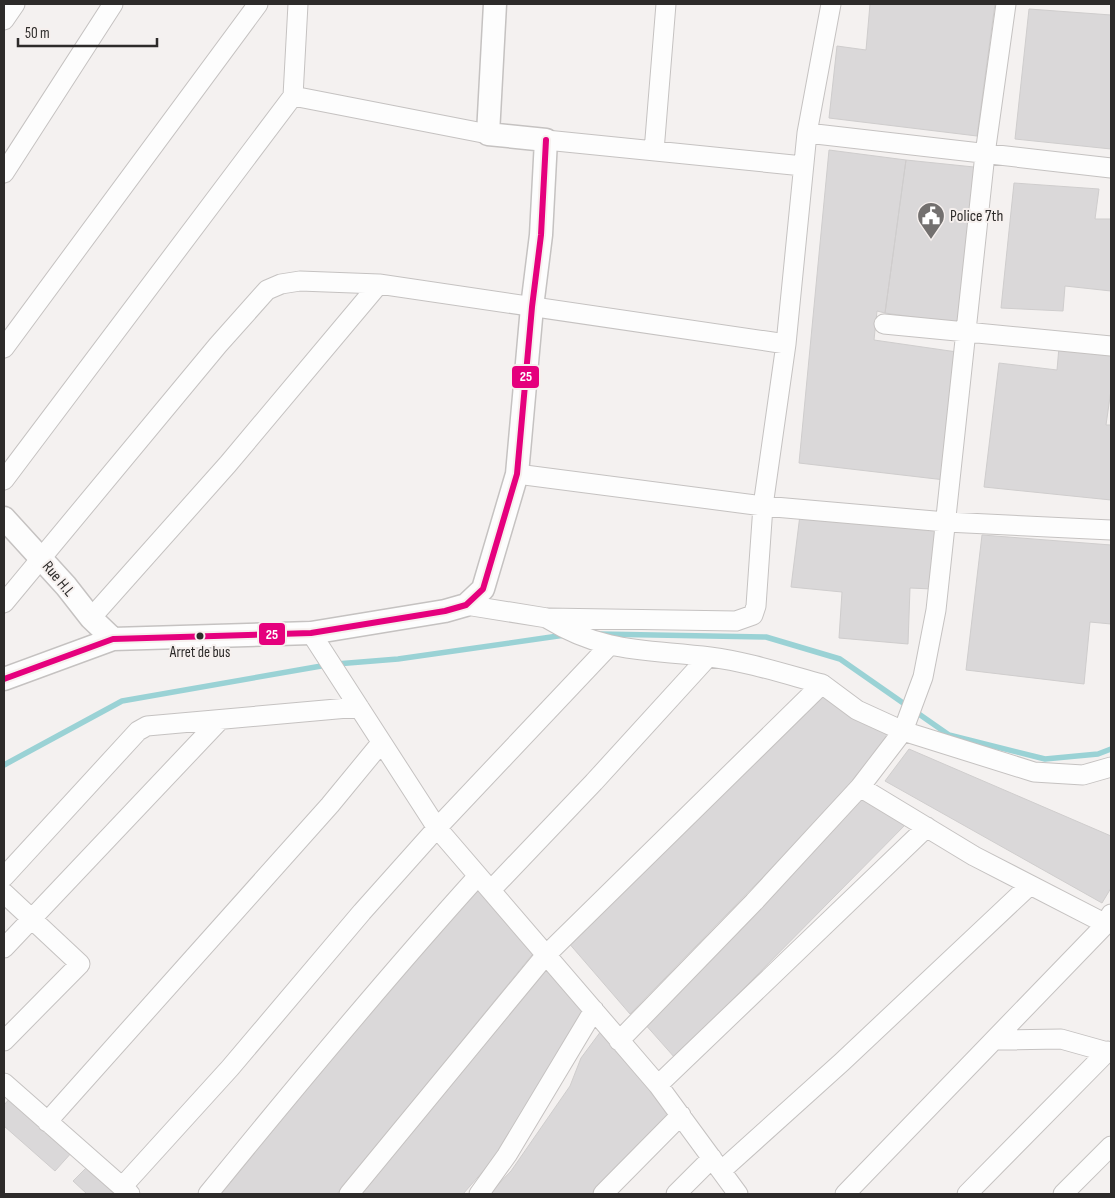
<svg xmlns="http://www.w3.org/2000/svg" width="1115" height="1198" font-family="'Sofia Sans Condensed',sans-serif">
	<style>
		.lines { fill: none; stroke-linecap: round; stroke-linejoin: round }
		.stream { stroke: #9ad2d5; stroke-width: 5.5 }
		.building { fill: #dad8d9; stroke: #cfcdcd }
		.minor-casing { stroke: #c5c2c1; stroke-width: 21 }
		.tertiary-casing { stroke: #c5c2c1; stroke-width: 25 }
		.minor { stroke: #fdfdfd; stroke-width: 19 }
		.tertiary { stroke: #fdfdfd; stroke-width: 22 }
		.bus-1-casing { stroke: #f6f0ee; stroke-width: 10 }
		.bus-1 { stroke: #e5007d; stroke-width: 6 }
		.bus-dot { fill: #2d2b2a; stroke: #f6f0ee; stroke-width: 2 }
		.labels { text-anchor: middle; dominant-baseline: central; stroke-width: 4; stroke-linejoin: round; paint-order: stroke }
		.bus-label { font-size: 15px; fill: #2d2b2a; stroke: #f6f0ee }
		.poi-label { font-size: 16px; fill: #2d2b2a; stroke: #f6f0ee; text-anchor: start }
		.street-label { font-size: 16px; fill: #2d2b2a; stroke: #f6f0ee }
		.line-badge { stroke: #f6f0ee; stroke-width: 2 }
		.badge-label { font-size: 14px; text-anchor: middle; font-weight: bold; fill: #fff }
	</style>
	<rect width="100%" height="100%" fill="#f4f1f0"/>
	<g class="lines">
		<path class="stream" d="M599,634l167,3 74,22 109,76 96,24 53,-5 13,-5
			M336,664l62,-5 167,-24
			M4,765l118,-64 205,-36"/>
	</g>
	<path class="building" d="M870,4h125l-18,132 -148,-18 8,-72 29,4z
		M1029,9l82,6v134l-96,-10z
		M829,150l77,10 -21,153 -8,-2 -3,29 83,12 -12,128 -146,-17z
		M906,160l68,7 -13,157 -76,-11z
		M1014,183l85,6 -4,30h16v72l-46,-5 -2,25 -62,-3z
		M1059,347l52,4v39l-5,35h5v75l-127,-13 15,-124 58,7z
		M800,515l137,14 -5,60 -22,-1 -2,56 -69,-6 3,-46 -51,-5z
		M982,535l129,10v79l-21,-2 -6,62 -118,-14z
		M823,687l72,54 -265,273 -63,-73z
		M909,749l202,87v52l-9,15 -217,-122z
		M866,794l44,26 -235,238 -31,-35z
		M477,887l59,63 -199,244h-121z
		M549,964l36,41 -27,52 -58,95 -37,42h-106z
		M604,1027l72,89 -83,78h-104l22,-23 59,-85 11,-28z
		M11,1097l62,54 -18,20 -51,-45v-21z
		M89,1165l34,29h-36l-14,-13z"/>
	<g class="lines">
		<defs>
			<path id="minor" d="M298,4l-5,92 195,38
				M4,20l11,-16
				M807,133l304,35
				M546,140l257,26
				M654,151l12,-147
				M4,173l109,-169
				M884,324l227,22
				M4,348l254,-344
				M517,474l246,32 183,16 165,8
				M4,480l289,-384
				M4,603l214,-258 49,-55 14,-6 19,-3 79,3 407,60
				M466,605l81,13 189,3 17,-6 3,-9 7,-100 23,-162 21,-211 24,-129
				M91,618l137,-154 151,-180
				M548,619c57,35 99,30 162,38 38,5 75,17 112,27
				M311,633l126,195 221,257 80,109
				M860,787l114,69 132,68
				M4,877l134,-146 9,-5 212,-19
				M491,890l103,-108 114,-125
				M4,893l76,71 -76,77
				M4,948l216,-228
				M995,1040l66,-1 50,14
				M619,1041l135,-139 106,-115 43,-56 20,-54 13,-67 49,-456 21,-150
				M4,1083l126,111
				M658,1085l269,-258
				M47,1122l283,-317 51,-62
				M721,1171l121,-109 188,-177
				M122,1187l108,-119 132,-156 75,-84 172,-182
				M208,1194c88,-108 176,-214 269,-317
				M349,1194l196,-238 277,-272 35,26 46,21 131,41 49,3 28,-8
				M479,1194l28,-39 87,-145
				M603,1194l78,-79
				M676,1194l36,-36
				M845,1194l261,-270 5,-10
				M967,1194l141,-143
				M1063,1194l48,-48"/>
			<path id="tertiary" d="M4,518l62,68 25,32 22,21
				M4,679l109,-40 198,-6 134,-22 21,-6 17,-16 34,-115 15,-167 9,-72 5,-95 -58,-6 7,-130"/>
		</defs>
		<use href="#minor" class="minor-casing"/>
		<use href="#tertiary" class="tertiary-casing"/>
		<use href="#minor" class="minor"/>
		<use href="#tertiary" class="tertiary"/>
		<defs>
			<path id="bus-1" d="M4,679l109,-40 198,-6 134,-22 21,-6 17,-16 34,-115 15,-167 9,-72 5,-95"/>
		</defs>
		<use href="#bus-1" class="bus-1-casing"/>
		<use href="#bus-1" class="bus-1"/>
	</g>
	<defs>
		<symbol id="civic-pin" viewBox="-11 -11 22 30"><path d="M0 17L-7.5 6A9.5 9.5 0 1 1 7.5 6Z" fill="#73706f" stroke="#f6f0ee"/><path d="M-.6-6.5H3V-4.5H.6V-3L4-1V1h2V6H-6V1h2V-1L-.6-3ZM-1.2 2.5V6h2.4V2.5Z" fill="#fff"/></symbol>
	</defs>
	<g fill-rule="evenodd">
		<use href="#civic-pin" x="915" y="200" width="32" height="43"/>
	</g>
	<circle class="bus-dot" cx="200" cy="636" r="4.5"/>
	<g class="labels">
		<g class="bus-label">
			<text x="200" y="652">Arret de bus</text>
		</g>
		<g class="poi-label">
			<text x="950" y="216">Police 7th</text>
		</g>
		<g class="street-label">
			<text transform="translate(58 579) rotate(50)">Rue H.L</text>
		</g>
	</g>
	<g class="line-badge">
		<rect x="511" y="365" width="29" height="24" rx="5" fill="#e5007d"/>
		<rect x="258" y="622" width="28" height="24" rx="5" fill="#e5007d"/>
	</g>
	<g class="badge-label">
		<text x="526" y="381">25</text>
		<text x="272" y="639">25</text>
	</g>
	<rect width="1115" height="1198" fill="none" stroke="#2d2b2a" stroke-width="10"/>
	<path d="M18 38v8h139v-8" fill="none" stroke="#2d2b2a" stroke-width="2.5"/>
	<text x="25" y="38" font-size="15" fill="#2d2b2a" stroke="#f6f0ee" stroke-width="4" paint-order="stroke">50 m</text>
</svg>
